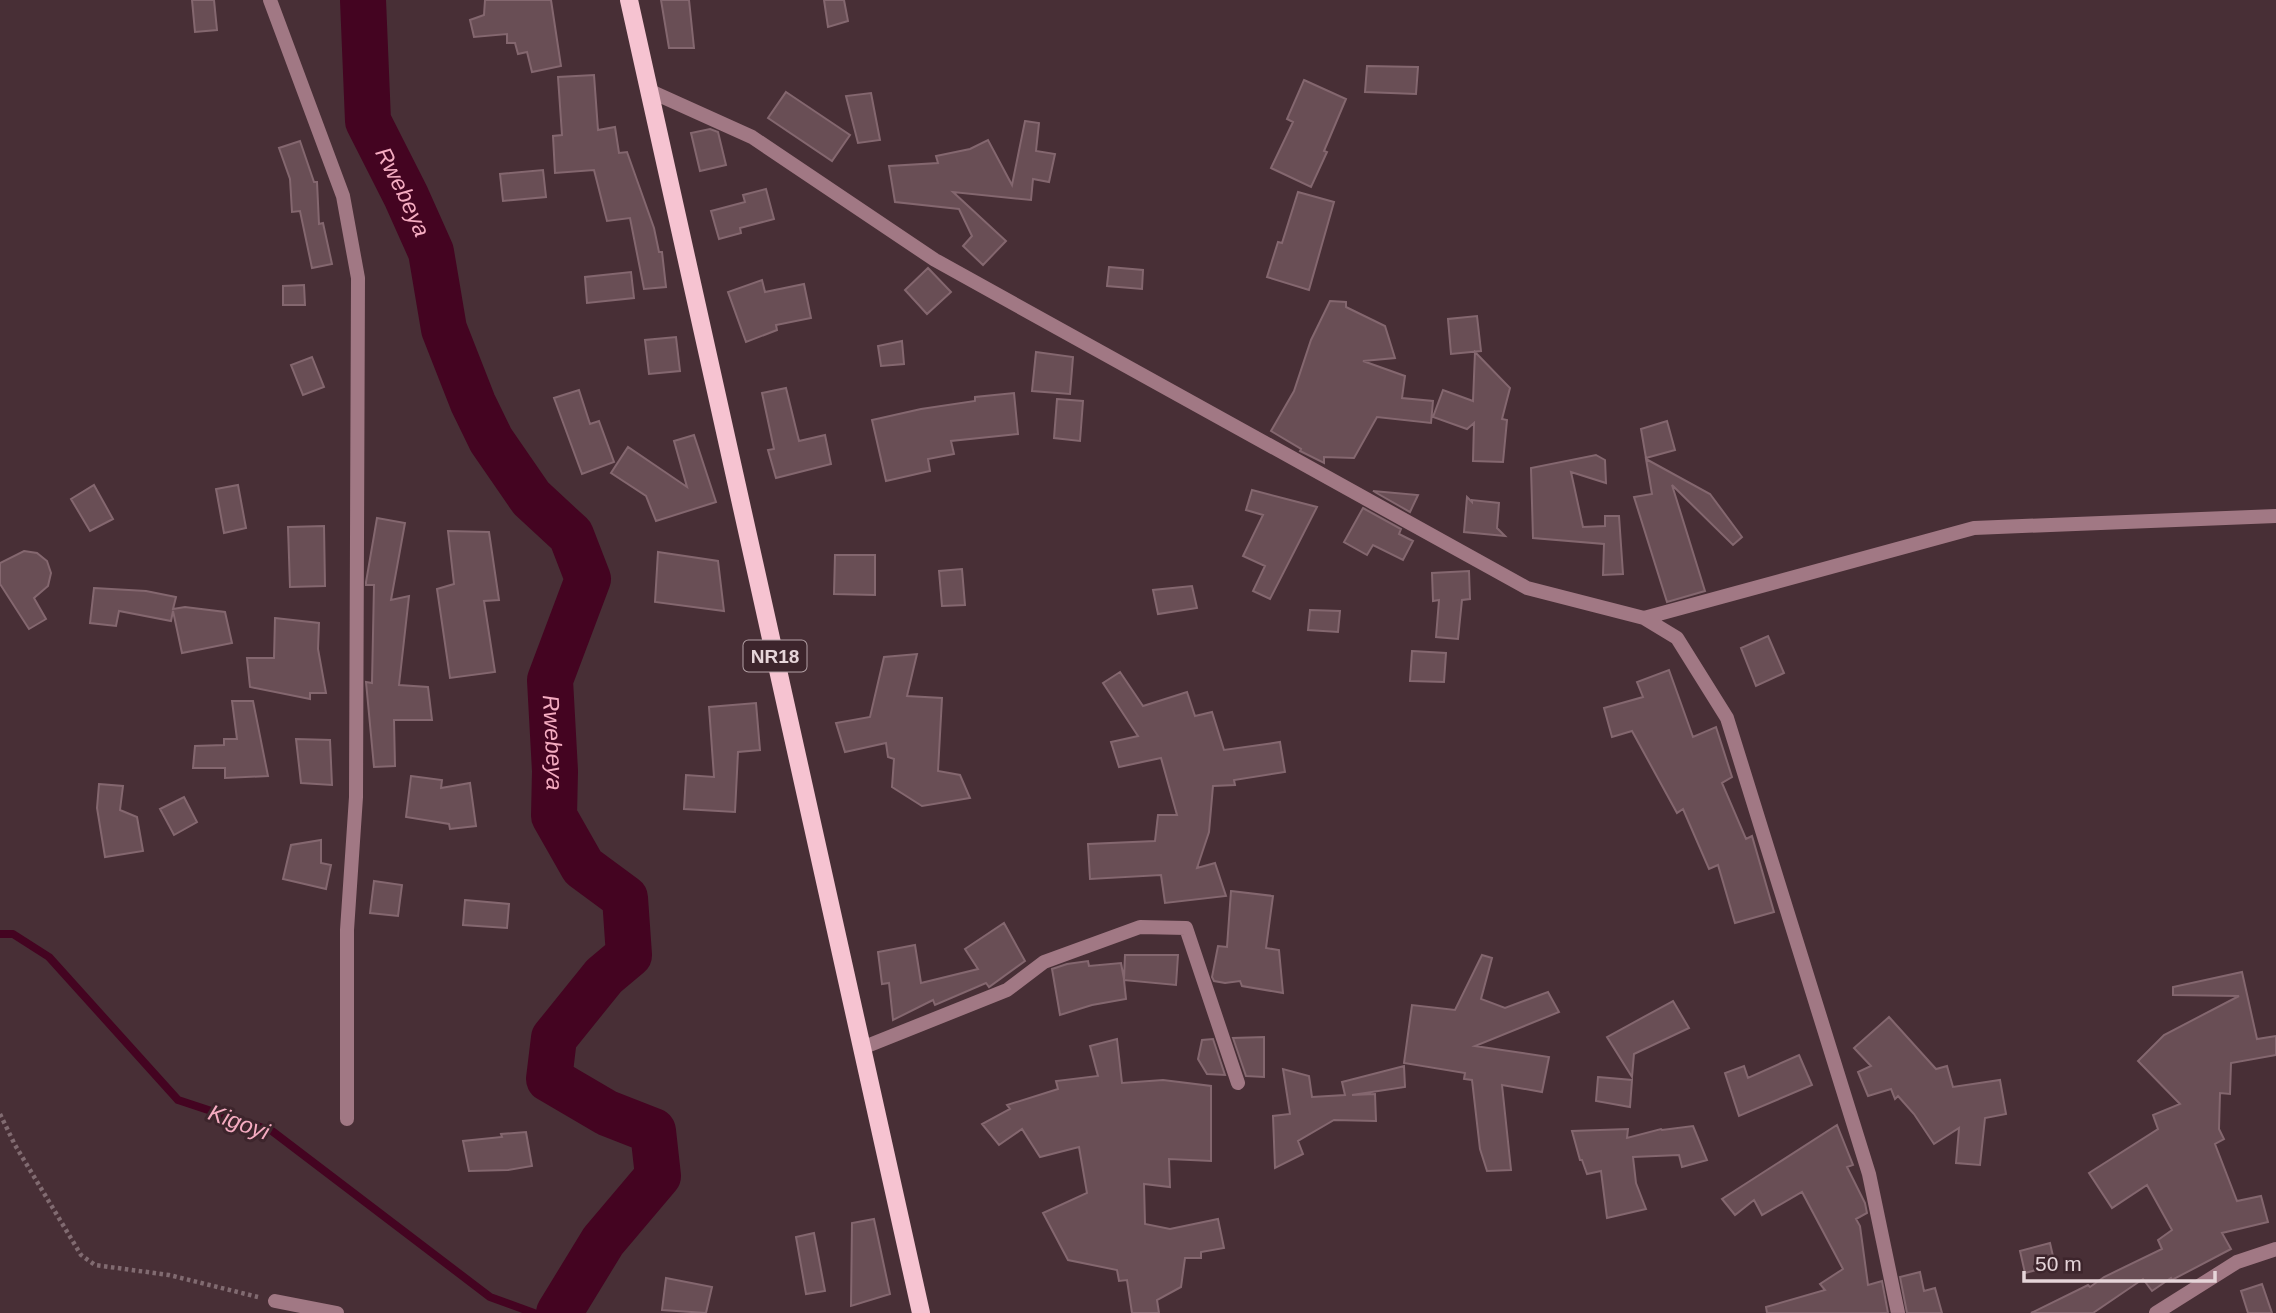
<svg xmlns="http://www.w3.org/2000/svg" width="2276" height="1313" font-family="Arial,sans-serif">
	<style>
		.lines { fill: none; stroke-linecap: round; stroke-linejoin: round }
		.stream { stroke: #440421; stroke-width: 8 }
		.river { stroke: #440421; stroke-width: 46 }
		.building { fill: #694e55; stroke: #84676f; stroke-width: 2 }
		.path { stroke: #816b71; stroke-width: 4.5; stroke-dasharray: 3.5 3.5; stroke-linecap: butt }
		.street { stroke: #a17884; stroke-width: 14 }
		.primary { stroke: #f6c3d1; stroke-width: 18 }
		.labels { text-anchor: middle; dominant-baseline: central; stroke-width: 6; stroke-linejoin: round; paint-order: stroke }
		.shield { fill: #3d252c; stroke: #b3a0a5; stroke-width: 2 }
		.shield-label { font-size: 19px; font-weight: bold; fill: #e6d5d9 }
		.water-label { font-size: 23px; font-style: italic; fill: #f5acc1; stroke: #3d252c }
	</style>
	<rect width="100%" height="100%" fill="#482f36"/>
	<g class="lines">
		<path class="stream" d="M0,934h13l36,23 129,143 94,31 218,166 44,16"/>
		<path class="river" id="s1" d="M363,0l5,121 38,75 25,56 13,77 29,74 18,37 40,58 40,37 17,44 -38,101 5,91 -1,45 29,51 42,31 4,57 -25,21 -50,62 -5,41 58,34 46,18 5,45 -55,65 -44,72"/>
	</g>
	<path class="building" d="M192,0h22l3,30 -22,2z
		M485,0h66l10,66 -29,6 -5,-20 -9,2 -3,-11h-8v-9l-33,3 -4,-17 14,-5z
		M661,0h28l5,48h-25z
		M824,0h20l4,21 -20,6z
		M1367,66l51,1 -2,27 -51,-2z
		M594,75l4,55 17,-3 4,26 8,-1 27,76 5,24h3l4,35 -22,2 -14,-71 -23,3 -13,-51 -39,3 -2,-37 9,-1 -4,-58z
		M1304,80l42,19 -22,52 3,1 -16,35 -40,-19 22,-46 -6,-3z
		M786,92l64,43 -18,26 -64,-43z
		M871,93l9,47 -22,3 -12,-47z
		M1025,121l14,2 -3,28 19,3 -6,28 -16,-3 -2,21 -78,-8 53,49 -23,24 -20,-19 9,-10 -13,-27 -64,-7 -6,-36 49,-3 -2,-7 34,-7 18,-9 24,45z
		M710,129l8,3 8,33 -26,6 -9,-38z
		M300,141l14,41h3l2,42 4,-1 9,41 -20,4 -12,-57 -8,1 -2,-33 -11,-31z
		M543,170l3,27 -43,4 -3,-27z
		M766,189l8,30 -34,9 1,5 -22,6 -8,-28 34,-9 -2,-7z
		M1298,192l36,10 -25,88 -42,-13 11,-35 4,1z
		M1109,267l34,3 -1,19 -35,-3z
		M928,268l23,24 -24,22 -22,-24z
		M631,272l3,26 -47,5 -2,-26z
		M762,280l3,12 39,-8 7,34 -35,7 1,5 -31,12 -18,-50z
		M304,285l1,20h-22v-19z
		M1330,301l16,1v5l39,19 10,32 -32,3 42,15 -3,22 31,3 -2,22 -54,-6 -23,41 -30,-1v6l-24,-12 1,-2 -30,-18 23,-40 17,-51z
		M1477,316l4,35 -30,3 -3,-35z
		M676,337l4,34 -31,3 -4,-34z
		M902,341l2,23 -23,2 -3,-20z
		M1036,352l37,5 -3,37 -38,-3z
		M1475,352l35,36 -8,31 5,1 -4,42 -30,-1 1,-38 -7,6 -34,-12 10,-27 30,11z
		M312,357l12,30 -21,8 -12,-30z
		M786,388l13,53 26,-6 6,29 -55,14 -8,-28 6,-1 -12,-56z
		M579,390l11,34 9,-3 15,41 -32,12 -28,-76z
		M1014,393l4,41 -67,7 3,13 -26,5 2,12 -44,10 -14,-61 49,-11 54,-8v-4z
		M1057,399l26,2 -3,40 -26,-3z
		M1667,421l8,29 -29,8 -5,-29z
		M694,435l22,67 -60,19 -10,-25 -35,-23 17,-26 59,40 -13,-46z
		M1596,455l9,5 1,23 -35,-11 12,55 22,-1v-10h14l4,58 -20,1 1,-31 -71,-6 -2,-70z
		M1646,459l64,35 32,43 -9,8 -61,-60 33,106 -38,11 -33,-105 18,-3z
		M94,485l19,34 -23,12 -19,-32z
		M238,485l8,43 -22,5 -8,-44z
		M1252,490l65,17 -47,92 -17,-8 12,-25 -22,-10 20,-41 -17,-5z
		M1373,491l45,4 -8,17z
		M1467,497l5,5v-2l27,3 -2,25 8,8 -41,-4z
		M1363,508l38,21 -2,5 14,7 -10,19 -30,-15 -6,10 -23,-13z
		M377,518l28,5 -14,77 18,-4 -10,89 29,2 4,33h-38l1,46 -21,1 -8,-85 6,1 2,-98h-8v-3z
		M324,526l1,60 -35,1 -2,-60z
		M448,531l41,1 10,68 -15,1 11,71 -45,6 -13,-89 17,-5z
		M24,551l13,2 10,8 4,12 -3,13 -14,12 12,21 -17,10 -29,-45v-21z
		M658,552l60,9 6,50 -69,-9z
		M835,555h40v40l-41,-1z
		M962,569l3,36 -23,1 -3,-35z
		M1469,571l1,28 -8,1 -4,39 -22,-2 3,-37 -6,1 -1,-28z
		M1192,586l5,22 -39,6 -5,-24z
		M94,588l52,3 30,6 -3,12 12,-2 40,5 7,31 -50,10 -9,-42 -2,10 -52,-10 -3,15 -26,-3z
		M1310,610l30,1 -2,21 -30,-2z
		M275,618l44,5 -1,26 8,44h-16v6l-60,-12 -3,-29h27z
		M1768,636l16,37 -28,13 -15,-38z
		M1412,651l34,2 -2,29 -34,-1z
		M917,654l-10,42 35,2 -4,73 22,4 10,23 -48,8 -30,-19 2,-28 -6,-2 -2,-14 -41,9 -9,-29 34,-6 14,-60z
		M1669,670l24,67 23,-10 16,50 -10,6 24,56 6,-3 22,76 -39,11 -17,-58 -9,4 -26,-60 -6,4 -45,-82 -20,6 -8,-29 39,-11 -6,-15z
		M1120,672l23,34 44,-14 8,24 17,-4 12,38 56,-8 5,30 -51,8 1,5 -22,1 -4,46 -12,36 18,-5 11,33 -61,7 -4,-28 -71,4 -2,-35 67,-3 3,-26h19l-16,-57 -42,9 -8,-25 27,-6 -35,-53z
		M232,701h21l15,75 -43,2v-10h-32l2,-22 29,-1v-6h13z
		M756,703l4,47 -22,2 -3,60 -51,-3 2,-34 28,2 -5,-70z
		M296,739l34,1 2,45 -31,-2z
		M411,776l31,4 -1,8 29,-5 6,43 -26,3 -1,-5 -43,-7z
		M99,784l24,2 -3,24 17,7 6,34 -38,6 -8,-49z
		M184,797l13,25 -23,13 -14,-26z
		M321,840v23l10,2 -5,24 -43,-10 8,-34z
		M374,881l28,4 -4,31 -28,-3z
		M1231,891l42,5 -7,52 13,2 4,43 -41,-7 -2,-5 -15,2 -11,-2 -2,-4 6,-31 9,1z
		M465,900l44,4 -2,24 -44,-3z
		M1004,923l21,38 -36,26 -3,-4 -51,22 -2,-5 -40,20 -4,-37 -7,1 -4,-32 37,-7 6,38 57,-14 -13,-20z
		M1125,955h53l-2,30 -52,-5 2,19 -34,6 -32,10 -8,-46 15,-5 21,-3 1,5 32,-3 3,16z
		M1482,955l10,3 -11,41 24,9 43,-16 11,20 -84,34 74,11 -7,35 -40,-7 9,85 -24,1 -7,-22 -8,-69 -8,-1 1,-6 -61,-10 8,-58 43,5z
		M2242,972l15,67 19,-3v19l-45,8 -1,31 -10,-1 -1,36 5,10 -9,5 22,57 24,-5 7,26 -46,11 9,16 -59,31 -1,-2 -19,13 -9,-12 -50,34h-62l57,-28 2,2 14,-10 58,-28 -4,-9 14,-10 -25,-45 -35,23 -23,-35 69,-44 -5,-14 27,-11 -42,-43 26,-26 75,-39 -66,-1v-8z
		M1673,1001l16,27 -55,26 -2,23 -25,-40z
		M1889,1017l47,52 11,-3 6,21 47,-7 6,34 -21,4 -5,47 -24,-2 3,-35 -25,16 -20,-30 -16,-18 -3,3 -4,-10 -23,7 -10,-24 13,-6 -17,-18z
		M1264,1037v40l-18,-1 -13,-38z
		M1117,1039l5,44 41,-3 48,6v75l-42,-2 1,28 -26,-3 1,40 25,5 48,-10 6,29 -23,4v6h-16l-4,29 -24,13 2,13h-27l-5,-33 -8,1 -2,-11 -49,-10 -25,-47 44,-20 -8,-46 -39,10 -18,-28 -23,16 -17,-21 28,-15 -3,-4 51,-16 -2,-8 42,-5 -8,-30z
		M1213,1039l12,36 -18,-1 -9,-15 4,-19z
		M1799,1055l13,30 -73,31 -14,-43 19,-7 4,12z
		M1404,1066l1,21 -53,8 23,-1 1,27 -42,-1 -36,21 5,13 -28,14 -2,-52 17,-2 -7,-45 26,7 3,21 33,-2 -3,-13z
		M1598,1077l34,3 -2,27 -34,-6z
		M1837,1125l16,40 -6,2 18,36 2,10 -11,6 4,7 8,59 14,-4 6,32h-121l-1,-6 59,-17 -5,-6 23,-15 -41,-77 -40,23 -8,-15 -19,15 -13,-16z
		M1693,1126l14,34 -25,7 -3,-12 -46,2 3,26 10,26 -39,9 -6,-47 -14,3 -5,-14h-2l-8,-29 56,-2 -1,9 34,-9 1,1z
		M526,1132l6,34 -24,4 -39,1 -6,-30 39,-4 -1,-3z
		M874,1219l16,75 -39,12 1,-83z
		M814,1233l11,58 -19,3 -10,-57z
		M2050,1243l5,22 -30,8 -5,-22z
		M1920,1272l4,19 11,-3 7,25h-35l-7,-36z
		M666,1278l46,9 -6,26 -44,-3z
		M2262,1284l10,29h-24l-7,-22z"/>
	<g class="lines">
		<path class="path" d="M0,1114l15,31 66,110 14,10 74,10 89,22"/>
		<path class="street" d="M270,0l73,196 15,82 -2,519 -9,133v189
			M650,91l102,46 183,123 592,328 117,30 33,20 50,80 142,456 29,139
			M1644,618l330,-90 302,-12
			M862,1048l145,-58 37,-28 96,-35 46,1 52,155
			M275,1301l62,12
			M2156,1313l81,-51 39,-13"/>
		<path class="primary" d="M629,0l292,1313"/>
	</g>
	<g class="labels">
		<rect class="shield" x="743.5" y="640.5" width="63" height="31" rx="5"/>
		<g class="shield-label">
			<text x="775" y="656">NR18</text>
		</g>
		<g class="water-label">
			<text stroke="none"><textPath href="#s1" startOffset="200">Rwebeya</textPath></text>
			<text stroke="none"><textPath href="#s1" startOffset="808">Rwebeya</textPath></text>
			<text transform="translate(239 1122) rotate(20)">Kigoyi</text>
		</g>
	</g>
	<path d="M2024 1271v10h191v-10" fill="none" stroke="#e6d5d9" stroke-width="3.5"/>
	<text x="2035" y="1271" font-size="21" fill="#e6d5d9" stroke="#3d252c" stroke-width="5" paint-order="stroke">50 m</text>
</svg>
